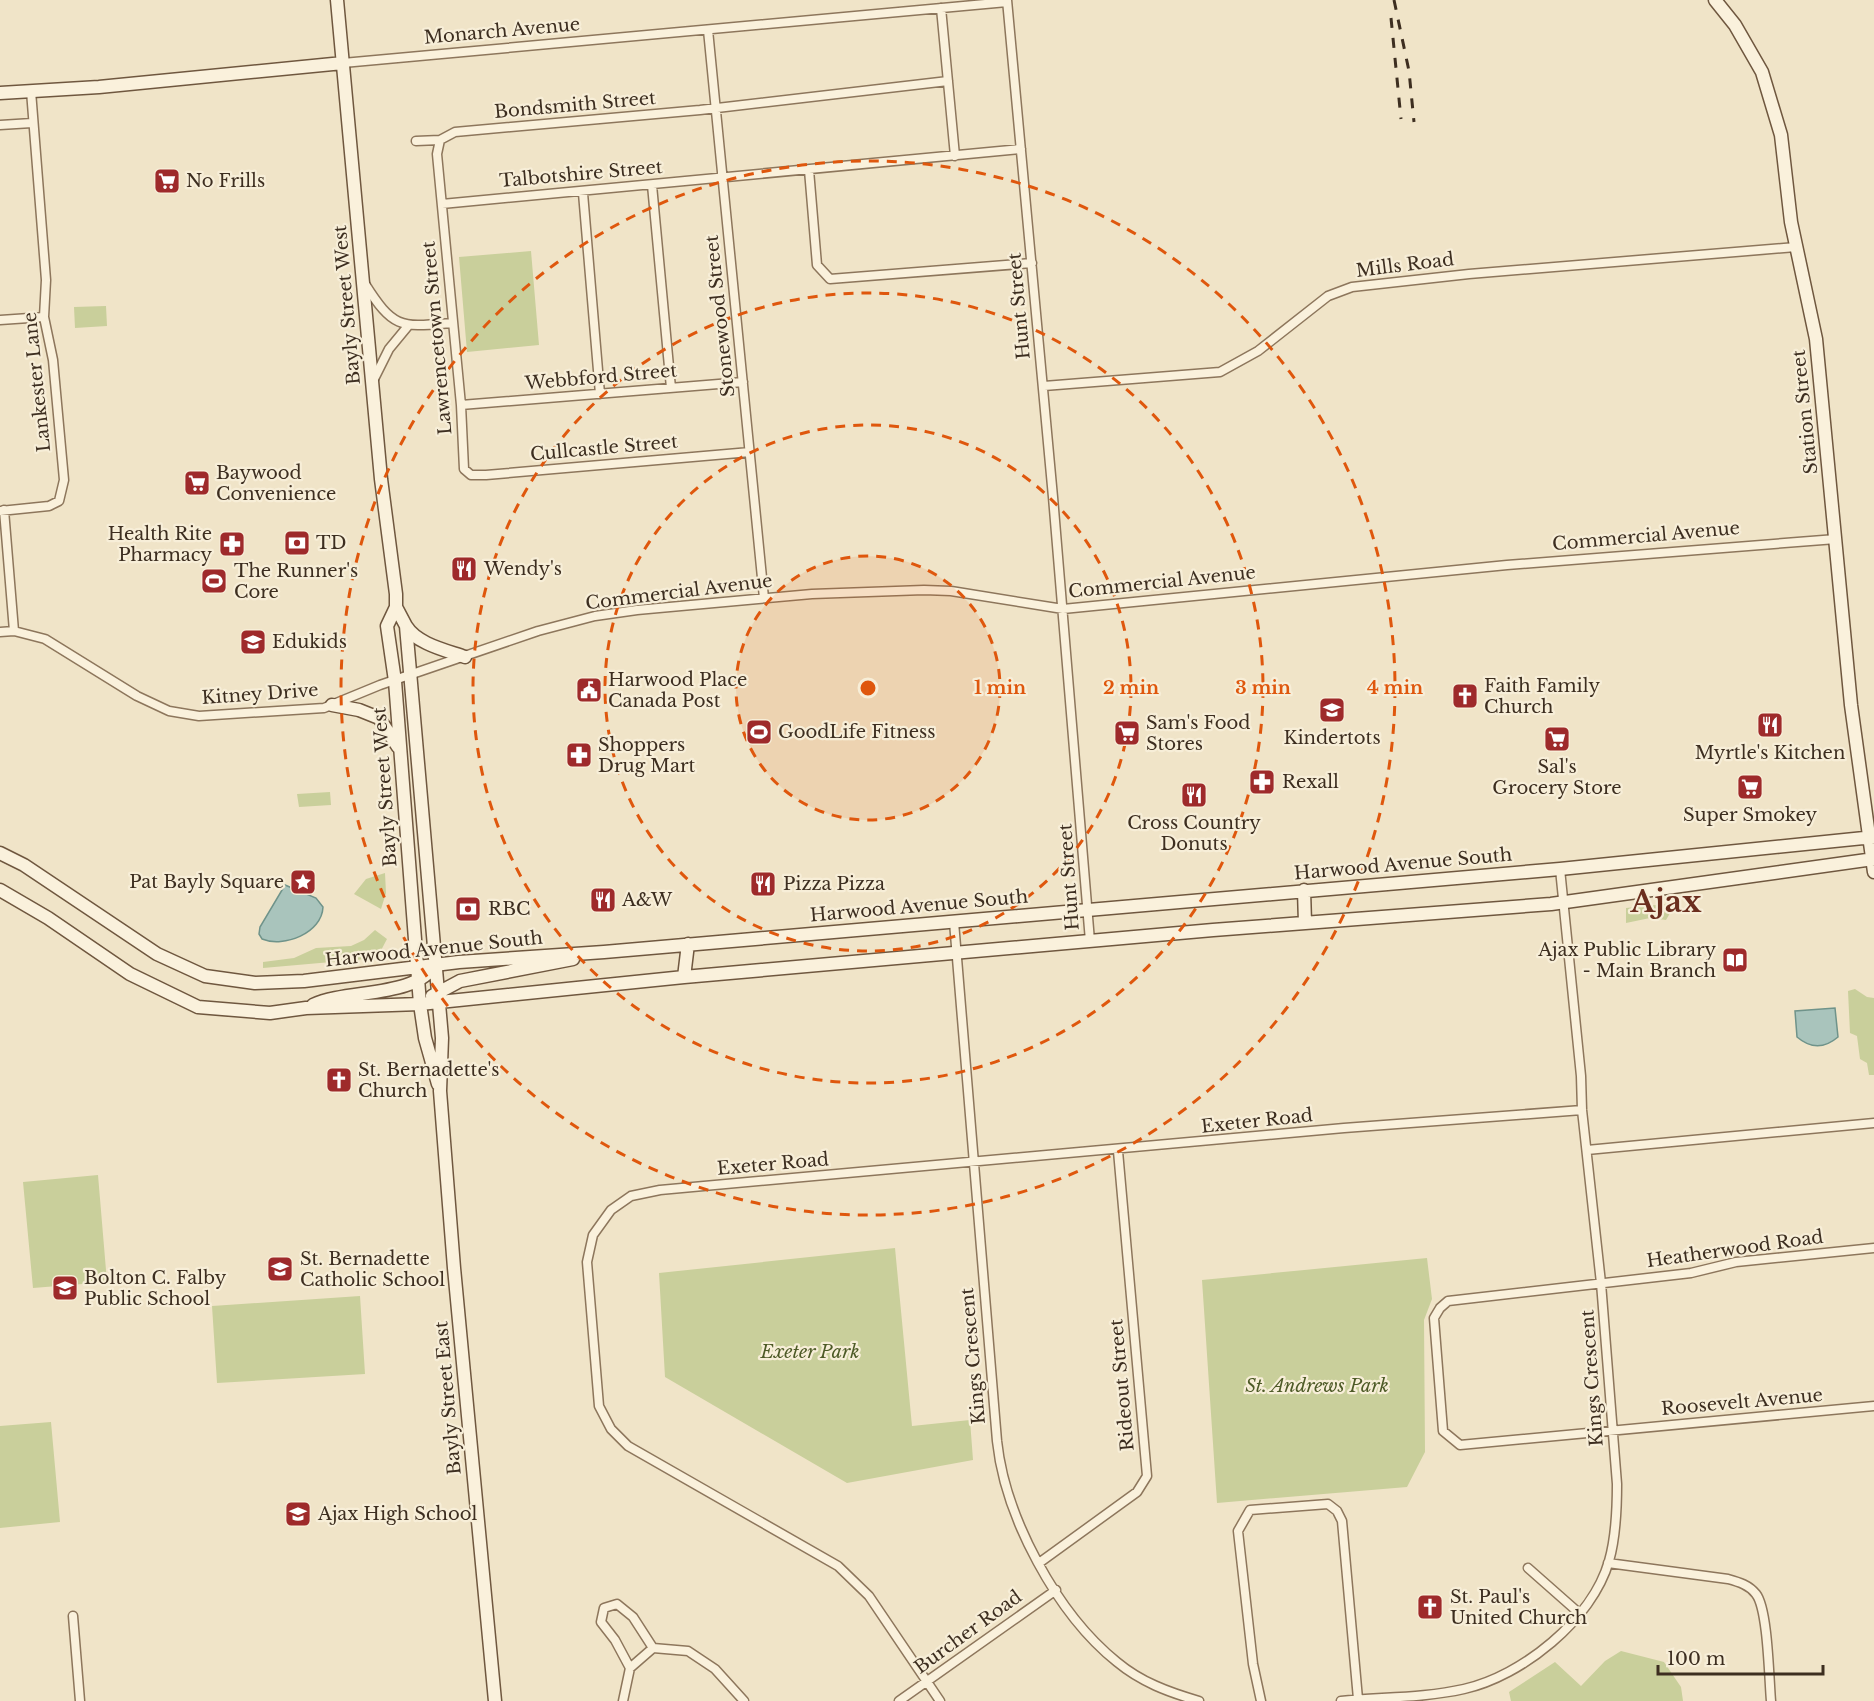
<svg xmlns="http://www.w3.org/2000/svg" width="1874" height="1701" font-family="'Libre Baskerville',serif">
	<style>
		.green { fill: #c9cf9b }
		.water { fill: #a9c4bc; stroke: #6f938a; stroke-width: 1.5 }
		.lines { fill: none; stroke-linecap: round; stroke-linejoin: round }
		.street-casing { stroke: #8d765c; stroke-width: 11 }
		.secondary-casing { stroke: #6f573f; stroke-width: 15 }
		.street { stroke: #faf1dc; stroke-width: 8 }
		.secondary { stroke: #faf1dc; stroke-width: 12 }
		.rail { stroke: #3d2e20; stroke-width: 3; stroke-dasharray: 10 10; stroke-linecap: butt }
		.ring { fill: none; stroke: #df570d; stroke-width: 3; stroke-dasharray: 10 8 }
		.labels { text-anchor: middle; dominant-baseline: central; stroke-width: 4.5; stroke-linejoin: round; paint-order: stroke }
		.street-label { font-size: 18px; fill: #3d2e20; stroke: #f7eed8 }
		.poi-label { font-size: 18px; fill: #3d2e20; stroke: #f7eed8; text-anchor: start }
		.park-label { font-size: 18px; font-style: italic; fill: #4d5a26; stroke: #f7eed8 }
		.town-label { font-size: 30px; font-weight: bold; fill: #6b2e1e; stroke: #f7eed8 }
		.centre { fill: #df570d; stroke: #f7eed8; stroke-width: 3 }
		.ring-label { font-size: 18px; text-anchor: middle; font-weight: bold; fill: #df570d; stroke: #f7eed8; stroke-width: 4.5; stroke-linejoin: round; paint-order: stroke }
	</style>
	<rect width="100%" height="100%" fill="#f0e4c8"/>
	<path class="green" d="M531,251l8,94 -72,7 -8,-95z
		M106,306l1,20 -32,2 -1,-21z
		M330,792l1,13 -32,2 -2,-13z
		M385,873l1,20 -5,16 -27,-15 12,-15z
		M1676,903l-10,17 -16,-2 -24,5v-15z
		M375,930l12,9 -10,19 -114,10v-6l31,-4 22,-10 35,-2 13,-6z
		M1855,989l12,8 7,1v77h-5l-2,-12 -7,-4 -3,-23 -7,-3 -2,-42z
		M98,1175l9,107 -74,6 -10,-106z
		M895,1248l17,178 58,-6 3,40 -126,23 -182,-106 -6,-104z
		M1427,1258l5,41 -8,21 1,132 -18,35 -190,16 -15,-223z
		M360,1296l5,78 -148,9 -5,-77z
		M51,1422l9,100 -60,6v-102z
		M1621,1651l43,11 17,25 2,14h-172l-2,-9 46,-30 26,24 24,-25z"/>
	<path class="water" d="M285,885l31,13 7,9c-1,26 -39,41 -61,32l-3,-5 1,-7z
		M1835,1008l3,29c-14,12 -27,12 -41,0l-2,-26z"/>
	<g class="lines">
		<defs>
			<path id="street" d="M1007,0l46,497 37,444
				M941,8l14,148
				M708,30l56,568
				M343,63l664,-61
				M0,125l32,-2
				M416,141l24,-1
				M809,170l8,95 13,14 202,-16
				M652,185l19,203
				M583,193l17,201
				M442,204l579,-55
				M365,284c29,46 36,43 88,39
				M0,320l44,-3
				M373,381l16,-32 19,-23
				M1044,386l176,-14 38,-21 70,-55 24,-9 117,-13 327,-27
				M461,405l282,-23
				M750,452l-264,23h-15l-7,-6 -3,-64 -24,-251 3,-14 15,-8 245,-22 248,-29
				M4,510l10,121
				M0,511l49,-5 10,-5 5,-21 -11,-120 -9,-43 2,-37 -15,-189
				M0,632l14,-1 31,8 92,57 32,15 30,5 125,-8 56,-23 158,-54 57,-15 42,-6 175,-16 112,-4 27,1 112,18 444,-44 329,-26
				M954,922l43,519c8,76 60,173 120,221 24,20 51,30 82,39
				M1587,1150l287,-27
				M1874,1248l-138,14 -45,11 -243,28 -8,7 -6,10 9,113 17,14 414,-39
				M1039,1563l98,-71 10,-16 -29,-325
				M1608,1563l120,16c11,3 21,6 28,15 12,15 13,85 15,107
				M1528,1568l51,45
				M73,1616l7,85
				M630,1668l-15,-28 -14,-18 3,-14 13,-4 16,13 20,31
				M623,1701l7,-33 23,-20 35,3 27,18 29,32
				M899,1701l157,-111
				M940,1701l-71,-105 -31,-30 -210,-120 -17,-17 -12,-23 -12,-144 6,-27 18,-25 20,-14 29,-6 684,-62 238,-18
				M1261,1701l-8,-37 -15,-133 12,-21 78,-6 9,7 5,10 16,178
				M1341,1701c40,-4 83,-3 123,-12 58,-13 128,-69 145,-128 7,-24 8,-51 8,-77l-16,-201 -19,-173 -1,-34 -21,-207"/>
			<path id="secondary" d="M337,0l44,479 15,115v13l-9,19 8,55 25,323 5,34 13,46
				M1715,0l20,25 27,47 19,63 10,87 25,117 35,366 23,167
				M0,93l99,-6 244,-24
				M396,607l10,19 36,412 -2,53 14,177 41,433
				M406,626c11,18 39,24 59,31
				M332,705l27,5 20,8 19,29
				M0,853l24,12 133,89 48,22 50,7 49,-2 155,-19 145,-10 956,-83 314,-32
				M0,890l48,28 82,56 68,33 72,6 36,-5 114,-4 264,-27 529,-47 338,-26 323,-45
				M1304,890l1,33
				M684,977l4,-33
				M432,996l28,-15 113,-22
				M313,1005c34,-16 104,-7 122,-41"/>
		</defs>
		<use href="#street" class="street-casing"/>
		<use href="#secondary" class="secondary-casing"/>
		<use href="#street" class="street"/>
		<use href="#secondary" class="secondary"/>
		<path class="rail" d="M1394,0l15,71 5,51
			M1391,18l10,101"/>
	</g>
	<circle cx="868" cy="688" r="132" fill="#df570d" fill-opacity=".12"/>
	<g class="ring">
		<circle cx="868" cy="688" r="132"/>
		<circle cx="868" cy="688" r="263"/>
		<circle cx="868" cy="688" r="395"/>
		<circle cx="868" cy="688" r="527"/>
	</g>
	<defs>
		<symbol id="supermarket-square" viewBox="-11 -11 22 22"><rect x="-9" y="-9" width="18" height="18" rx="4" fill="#9e2a2b" stroke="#f7eed8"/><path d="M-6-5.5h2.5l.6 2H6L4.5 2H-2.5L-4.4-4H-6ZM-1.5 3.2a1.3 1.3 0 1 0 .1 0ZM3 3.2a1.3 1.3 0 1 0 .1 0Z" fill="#fff"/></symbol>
		<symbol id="bank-square" viewBox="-11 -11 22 22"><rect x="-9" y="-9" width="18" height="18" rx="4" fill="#9e2a2b" stroke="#f7eed8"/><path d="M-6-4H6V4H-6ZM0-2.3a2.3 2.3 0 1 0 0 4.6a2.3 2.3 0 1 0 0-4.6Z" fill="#fff"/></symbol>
		<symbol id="pharmacy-square" viewBox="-11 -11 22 22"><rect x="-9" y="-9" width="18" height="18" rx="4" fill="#9e2a2b" stroke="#f7eed8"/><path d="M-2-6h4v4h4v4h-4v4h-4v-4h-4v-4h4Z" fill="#fff"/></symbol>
		<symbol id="restaurant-square" viewBox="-11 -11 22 22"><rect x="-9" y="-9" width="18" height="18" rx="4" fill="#9e2a2b" stroke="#f7eed8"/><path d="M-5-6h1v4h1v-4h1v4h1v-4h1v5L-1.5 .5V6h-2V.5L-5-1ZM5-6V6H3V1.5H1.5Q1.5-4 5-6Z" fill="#fff"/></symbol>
		<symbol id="stadium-square" viewBox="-11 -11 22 22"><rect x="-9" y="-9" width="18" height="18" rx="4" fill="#9e2a2b" stroke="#f7eed8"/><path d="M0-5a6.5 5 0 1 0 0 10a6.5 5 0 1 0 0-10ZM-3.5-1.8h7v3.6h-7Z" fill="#fff"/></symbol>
		<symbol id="school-square" viewBox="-11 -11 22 22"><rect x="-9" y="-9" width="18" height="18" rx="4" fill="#9e2a2b" stroke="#f7eed8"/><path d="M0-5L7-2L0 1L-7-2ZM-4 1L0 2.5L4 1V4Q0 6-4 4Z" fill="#fff"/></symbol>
		<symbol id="civic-square" viewBox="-11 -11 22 22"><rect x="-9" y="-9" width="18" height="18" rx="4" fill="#9e2a2b" stroke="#f7eed8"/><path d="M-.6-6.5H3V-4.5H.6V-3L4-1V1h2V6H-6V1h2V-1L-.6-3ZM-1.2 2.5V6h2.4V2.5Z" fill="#fff"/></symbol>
		<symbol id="church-square" viewBox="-11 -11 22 22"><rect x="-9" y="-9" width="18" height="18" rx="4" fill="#9e2a2b" stroke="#f7eed8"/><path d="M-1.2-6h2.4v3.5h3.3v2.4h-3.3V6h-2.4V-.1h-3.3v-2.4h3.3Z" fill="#fff"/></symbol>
		<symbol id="sight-square" viewBox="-11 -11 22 22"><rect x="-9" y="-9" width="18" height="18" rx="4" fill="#9e2a2b" stroke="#f7eed8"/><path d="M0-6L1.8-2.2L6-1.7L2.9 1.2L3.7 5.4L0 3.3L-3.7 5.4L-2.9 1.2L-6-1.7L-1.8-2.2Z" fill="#fff"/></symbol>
		<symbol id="library-square" viewBox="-11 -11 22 22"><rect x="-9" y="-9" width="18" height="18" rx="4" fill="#9e2a2b" stroke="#f7eed8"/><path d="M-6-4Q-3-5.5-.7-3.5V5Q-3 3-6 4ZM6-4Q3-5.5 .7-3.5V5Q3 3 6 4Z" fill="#fff"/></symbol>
	</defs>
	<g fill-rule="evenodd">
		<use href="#supermarket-square" x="152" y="166" width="30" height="30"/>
		<use href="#supermarket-square" x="182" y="468" width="30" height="30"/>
		<use href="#bank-square" x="282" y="528" width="30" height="30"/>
		<use href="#pharmacy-square" x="217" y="529" width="30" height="30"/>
		<use href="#restaurant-square" x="449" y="554" width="30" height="30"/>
		<use href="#stadium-square" x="199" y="566" width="30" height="30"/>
		<use href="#school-square" x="238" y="627" width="30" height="30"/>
		<use href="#civic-square" x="574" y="675" width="30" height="30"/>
		<use href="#church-square" x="1450" y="681" width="30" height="30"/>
		<use href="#school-square" x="1317" y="695" width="30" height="30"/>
		<use href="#restaurant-square" x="1755" y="710" width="30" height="30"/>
		<use href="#stadium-square" x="744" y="717" width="30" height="30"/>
		<use href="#supermarket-square" x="1112" y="718" width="30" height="30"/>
		<use href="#supermarket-square" x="1542" y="724" width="30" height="30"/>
		<use href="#pharmacy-square" x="564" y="740" width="30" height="30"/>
		<use href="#pharmacy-square" x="1247" y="767" width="30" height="30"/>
		<use href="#supermarket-square" x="1735" y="772" width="30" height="30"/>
		<use href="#restaurant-square" x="1179" y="780" width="30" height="30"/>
		<use href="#sight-square" x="288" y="867" width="30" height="30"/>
		<use href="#restaurant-square" x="748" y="869" width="30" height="30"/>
		<use href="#restaurant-square" x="588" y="885" width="30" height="30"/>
		<use href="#bank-square" x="453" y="894" width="30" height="30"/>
		<use href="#library-square" x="1720" y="945" width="30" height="30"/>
		<use href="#church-square" x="324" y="1065" width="30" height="30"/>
		<use href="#school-square" x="265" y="1254" width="30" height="30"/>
		<use href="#school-square" x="50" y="1273" width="30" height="30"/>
		<use href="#school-square" x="283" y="1499" width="30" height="30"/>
		<use href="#church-square" x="1415" y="1592" width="30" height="30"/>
	</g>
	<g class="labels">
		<g class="street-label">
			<text transform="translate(502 31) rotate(-5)">Monarch Avenue</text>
			<text transform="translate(575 105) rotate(-5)">Bondsmith Street</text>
			<text transform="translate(581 174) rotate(-5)">Talbotshire Street</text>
			<text transform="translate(1405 265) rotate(-7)">Mills Road</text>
			<text transform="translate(347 305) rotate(-95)">Bayly Street West</text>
			<text transform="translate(1019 306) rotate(-95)">Hunt Street</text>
			<text transform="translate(720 316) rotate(-96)">Stonewood Street</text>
			<text transform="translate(437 338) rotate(-95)">Lawrencetown Street</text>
			<text transform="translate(601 377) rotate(-5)">Webbford Street</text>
			<text transform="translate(37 382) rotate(-96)">Lankester Lane</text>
			<text transform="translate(1805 412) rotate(-96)">Station Street</text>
			<text transform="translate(604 448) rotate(-5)">Cullcastle Street</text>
			<text transform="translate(1646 536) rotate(-5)">Commercial Avenue</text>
			<text transform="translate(1162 582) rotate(-6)">Commercial Avenue</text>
			<text transform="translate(679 592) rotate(-7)">Commercial Avenue</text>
			<text transform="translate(260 694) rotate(-4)">Kitney Drive</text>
			<text transform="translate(385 787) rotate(-94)">Bayly Street West</text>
			<text transform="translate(1403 864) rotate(-5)">Harwood Avenue South</text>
			<text transform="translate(1069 877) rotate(-94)">Hunt Street</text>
			<text transform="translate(919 906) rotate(-5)">Harwood Avenue South</text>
			<text transform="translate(434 949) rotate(-6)">Harwood Avenue South</text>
			<text transform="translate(1257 1121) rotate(-6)">Exeter Road</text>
			<text transform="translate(773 1164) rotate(-5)">Exeter Road</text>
			<text transform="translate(1735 1249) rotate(-8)">Heatherwood Road</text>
			<text transform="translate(973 1356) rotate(-95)">Kings Crescent</text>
			<text transform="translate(1592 1378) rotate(-94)">Kings Crescent</text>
			<text transform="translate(1122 1385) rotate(-95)">Rideout Street</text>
			<text transform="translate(448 1398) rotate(-95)">Bayly Street East</text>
			<text transform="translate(1742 1402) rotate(-5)">Roosevelt Avenue</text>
			<text transform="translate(968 1632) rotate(-36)">Burcher Road</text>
		</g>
		<g class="poi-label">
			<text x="186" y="181">No Frills</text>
			<text x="216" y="473">Baywood<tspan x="216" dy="21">Convenience</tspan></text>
			<text x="212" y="534" text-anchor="end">Health Rite<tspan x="212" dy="21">Pharmacy</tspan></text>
			<text x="316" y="543">TD</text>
			<text x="484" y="569">Wendy's</text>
			<text x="234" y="571">The Runner's<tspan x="234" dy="21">Core</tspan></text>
			<text x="272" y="642">Edukids</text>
			<text x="608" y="680">Harwood Place<tspan x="608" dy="21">Canada Post</tspan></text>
			<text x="1484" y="686">Faith Family<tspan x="1484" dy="21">Church</tspan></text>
			<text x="1146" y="723">Sam's Food<tspan x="1146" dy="21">Stores</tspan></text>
			<text x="778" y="732">GoodLife Fitness</text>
			<text x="1332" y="738" text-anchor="middle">Kindertots</text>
			<text x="598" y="745">Shoppers<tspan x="598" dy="21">Drug Mart</tspan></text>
			<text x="1770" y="753" text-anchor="middle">Myrtle's Kitchen</text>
			<text x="1557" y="767" text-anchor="middle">Sal's<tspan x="1557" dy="21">Grocery Store</tspan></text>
			<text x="1282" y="782">Rexall</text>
			<text x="1750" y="815" text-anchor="middle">Super Smokey</text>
			<text x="1194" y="823" text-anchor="middle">Cross Country<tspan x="1194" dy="21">Donuts</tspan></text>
			<text x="284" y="882" text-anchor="end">Pat Bayly Square</text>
			<text x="783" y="884">Pizza Pizza</text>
			<text x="622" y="900">A&amp;W</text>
			<text x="488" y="909">RBC</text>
			<text x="1716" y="950" text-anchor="end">Ajax Public Library<tspan x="1716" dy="21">- Main Branch</tspan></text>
			<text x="358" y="1070">St. Bernadette's<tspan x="358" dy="21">Church</tspan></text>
			<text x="300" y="1259">St. Bernadette<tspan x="300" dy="21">Catholic School</tspan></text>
			<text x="84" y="1278">Bolton C. Falby<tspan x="84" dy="21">Public School</tspan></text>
			<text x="318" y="1514">Ajax High School</text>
			<text x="1450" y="1597">St. Paul's<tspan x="1450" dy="21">United Church</tspan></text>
		</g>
		<g class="park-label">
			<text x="810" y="1352">Exeter Park</text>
			<text x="1317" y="1386">St. Andrews Park</text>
		</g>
		<g class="town-label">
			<text x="1666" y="901">Ajax</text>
		</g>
	</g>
	<circle cx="868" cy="688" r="9" class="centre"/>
	<g class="ring-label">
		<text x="1000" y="694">1 min</text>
		<text x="1131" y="694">2 min</text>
		<text x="1263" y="694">3 min</text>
		<text x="1395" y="694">4 min</text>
	</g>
	<path d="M1658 1665v9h165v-9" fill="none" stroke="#3d2e20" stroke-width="3"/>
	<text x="1667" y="1665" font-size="18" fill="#3d2e20" stroke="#f7eed8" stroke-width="4.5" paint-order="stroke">100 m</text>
</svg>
